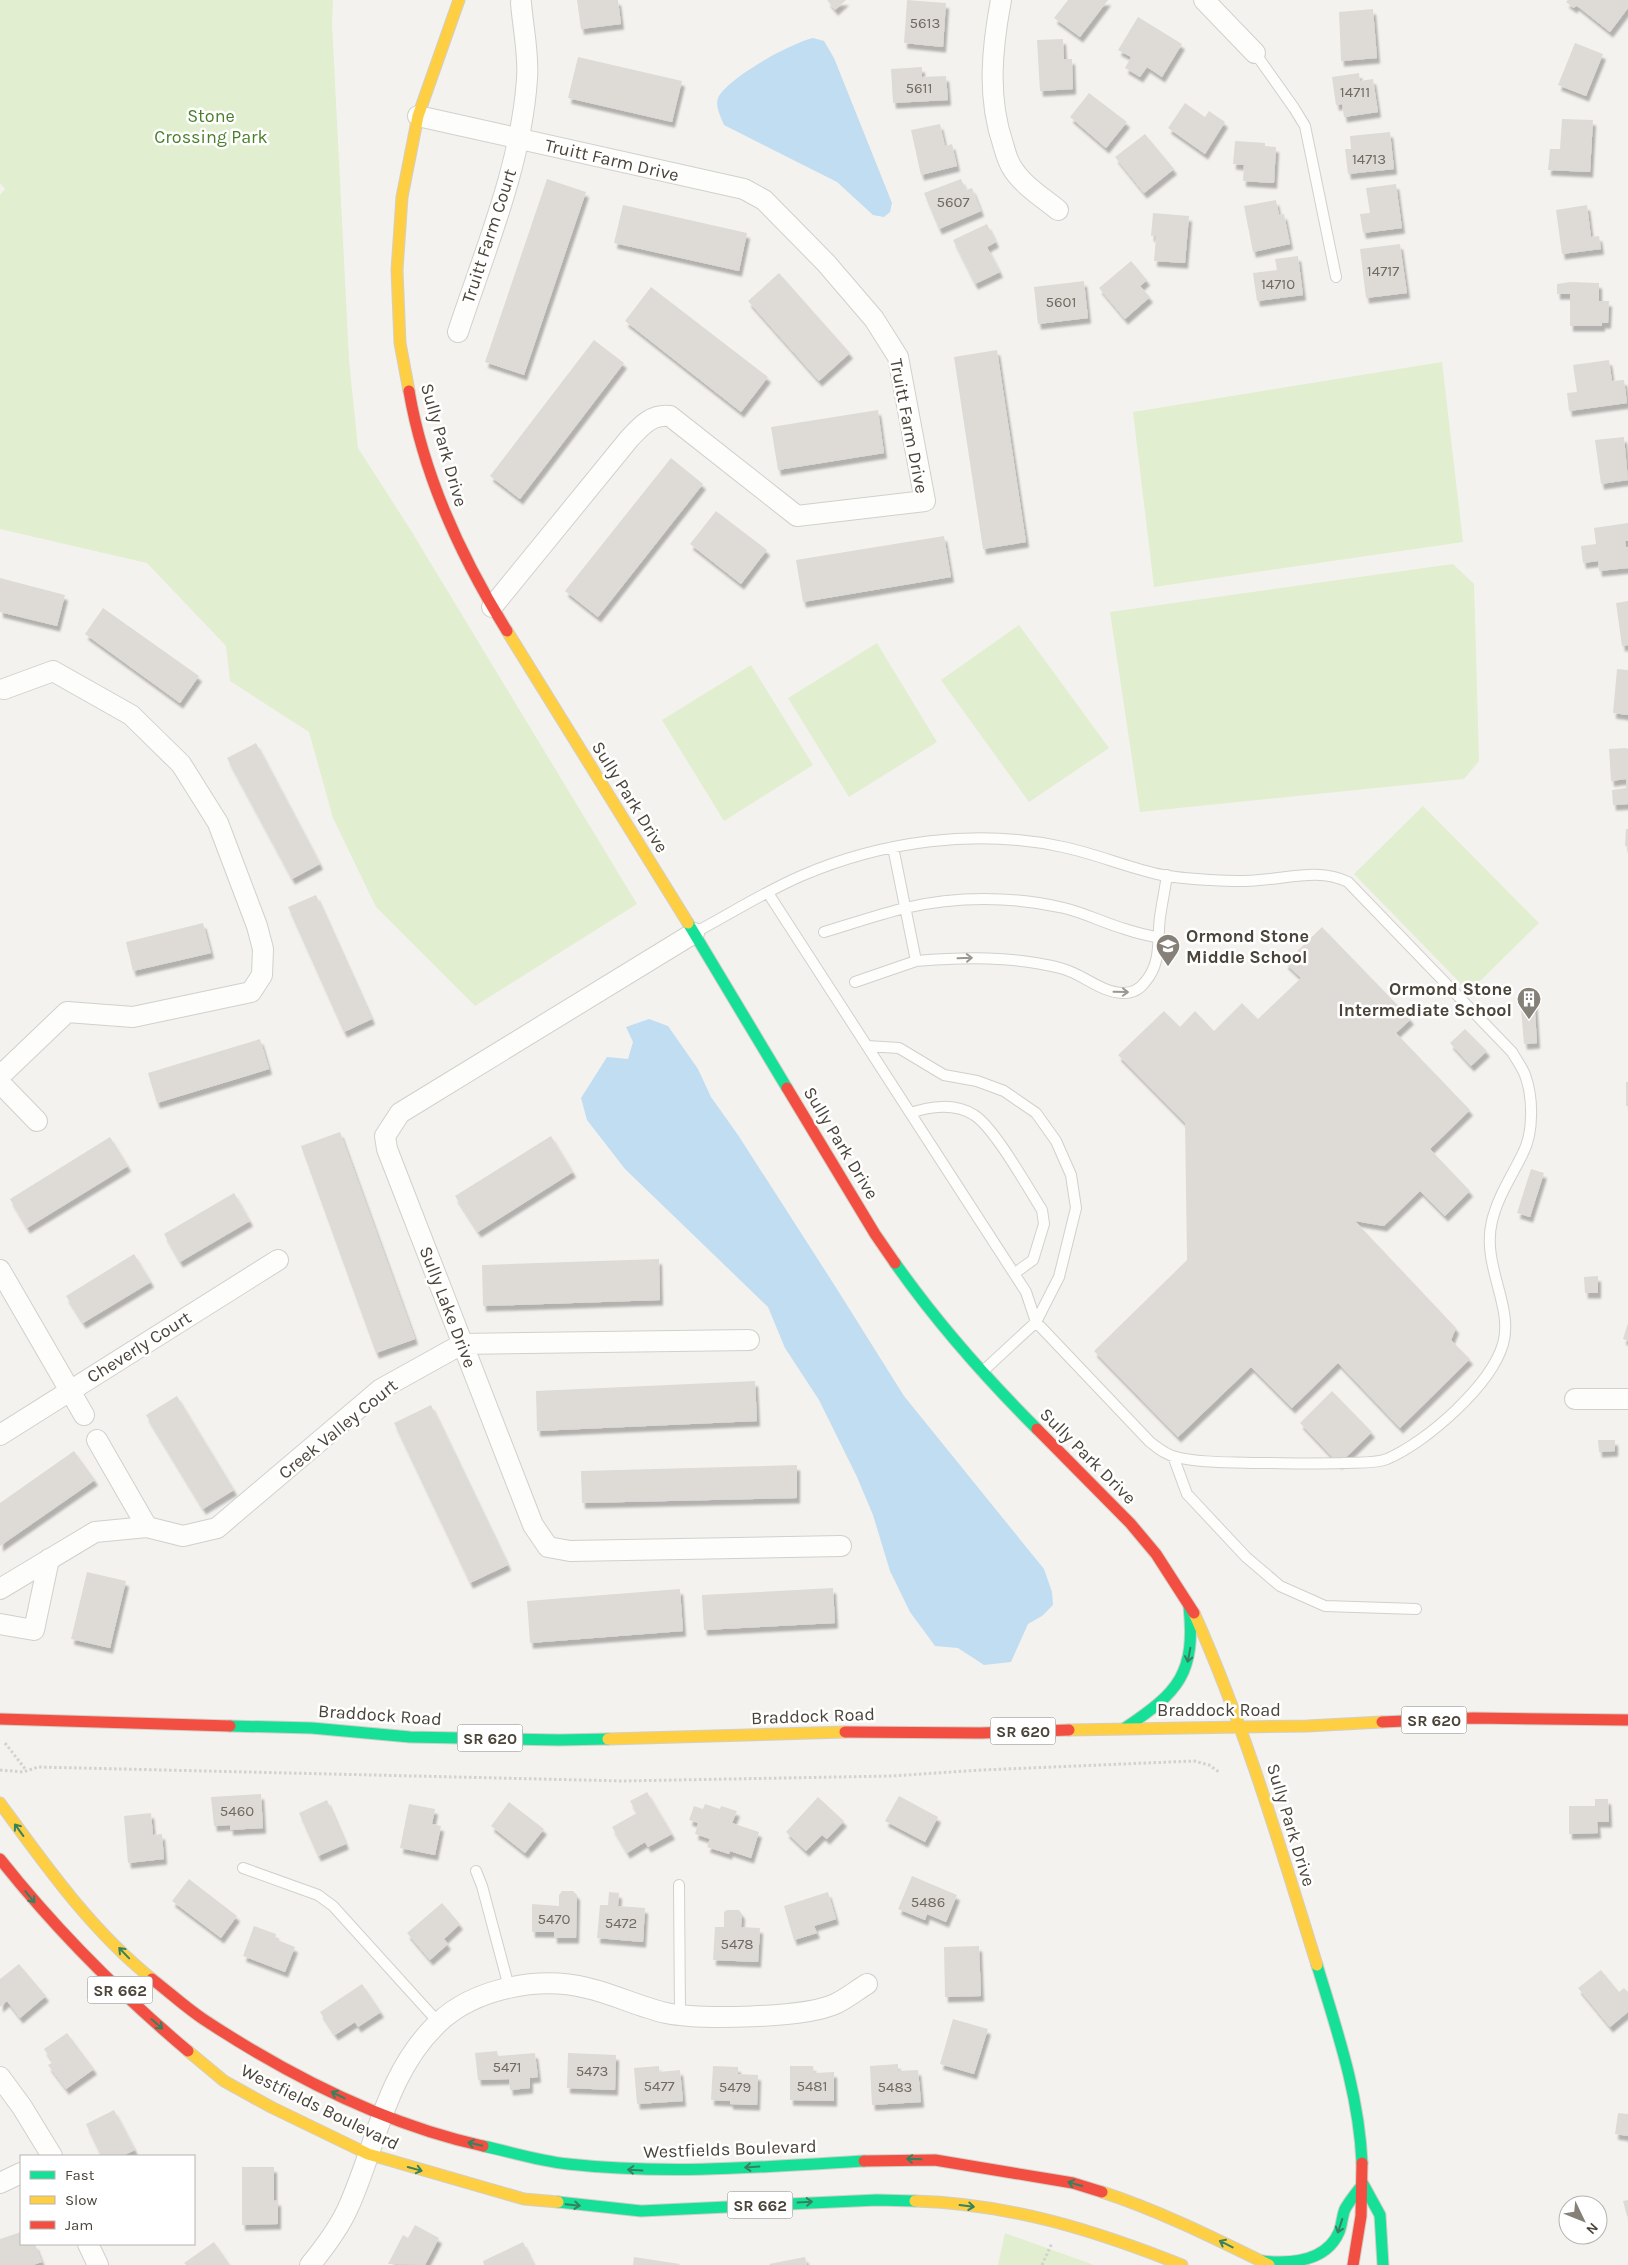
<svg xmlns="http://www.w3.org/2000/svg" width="1628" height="2265" font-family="Karla,sans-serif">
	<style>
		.green { fill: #e1eecf }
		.water { fill: #c0ddf1 }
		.building { fill: #dedbd6; filter: url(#shadow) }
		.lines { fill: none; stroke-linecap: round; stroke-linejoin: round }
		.lane-casing { stroke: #d2d0cb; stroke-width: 12 }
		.street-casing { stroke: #d2d0cb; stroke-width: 22 }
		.fast-casing { stroke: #d3cfc5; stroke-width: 13 }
		.slow-casing { stroke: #d3cfc5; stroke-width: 13 }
		.jam-casing { stroke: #d3cfc5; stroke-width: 13 }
		.path { stroke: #d3d2cc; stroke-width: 3; stroke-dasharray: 2.5 2.5; stroke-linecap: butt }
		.lane { stroke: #fdfdfc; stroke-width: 10 }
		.street { stroke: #fdfdfc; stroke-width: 20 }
		.fast { stroke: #16e098; stroke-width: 11 }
		.slow { stroke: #ffcf43; stroke-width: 11 }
		.jam { stroke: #f24e42; stroke-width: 11 }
		.oneway { stroke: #9b9791 }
		.oneway2 { stroke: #36825f }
		.labels { text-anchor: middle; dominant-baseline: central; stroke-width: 5; stroke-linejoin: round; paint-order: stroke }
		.number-label { font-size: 15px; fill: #706a61 }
		.shield { fill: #fff; stroke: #817c74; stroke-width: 1 }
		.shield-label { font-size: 16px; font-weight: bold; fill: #4b4439 }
		.park-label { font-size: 18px; fill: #4a7f2a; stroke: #fff }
		.street-label { font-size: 18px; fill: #4b4439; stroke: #fff }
		.poi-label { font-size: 18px; font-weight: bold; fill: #4b4439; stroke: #fff; text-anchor: start }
	</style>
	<defs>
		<filter id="shadow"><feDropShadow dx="3" dy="5.5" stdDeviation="1" flood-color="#0004"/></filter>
	</defs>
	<rect width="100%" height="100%" fill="#f4f2ee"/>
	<path class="green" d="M0,0h333l-1,23 17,337 9,88 52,81 227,375 -162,102 -99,-99 -43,-89 -24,-86 -79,-51 -4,-35 -79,-83 -147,-34v-334l5,-6 -5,-6z
		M1442,362l21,180 -309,45 -21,-175z
		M1453,564l21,20 5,177 -15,18 -324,33 -30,-200z
		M1019,625l90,123 -80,54 -88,-122z
		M877,643l60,99 -88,55 -61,-99z
		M751,665l62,100 -89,56 -62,-101z
		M1423,806l116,117 -70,69 -115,-118z
		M1005,2233l89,32h-96z"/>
	<path class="water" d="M813,38l11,3 10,17 58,145 -2,9 -6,5 -11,-2 -36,-33 -113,-57c-3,-8 -9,-18 -6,-27 9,-20 73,-55 95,-60z
		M649,1019l19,7 30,43 13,28 27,38 97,151 69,110 140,173 8,23 1,13 -11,11 -14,8 -17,38 -27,3 -26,-17 -23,-2 -25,-34 -20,-41 -17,-56 -16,-38 -38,-77 -34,-52 -17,-41 -143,-138 -38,-49 -6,-22 26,-41 21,2 5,-17 -7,-15z"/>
	<path class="building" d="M577,0h41l3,24 -40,5z
		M827,0h19l-11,10z
		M907,0l39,3 -3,44 -39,-4z
		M1068,0h40l-28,37 -26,-19z
		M1568,0h60v8l-18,24 -34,-27 -2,3 -8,-6z
		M1373,9l4,49 -36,3 -2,-49z
		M1138,17l44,27 -20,33 -15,-10 -7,10 -15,-9 6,-11 -13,-7z
		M1063,39l1,20h8l1,30 -33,2 -3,-51z
		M1575,43l28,11 -17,42 -28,-11z
		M578,57l104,24 -10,41 -104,-24z
		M922,67v10l24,-1 2,24 -55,3 -2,-34z
		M1359,73l1,8 13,-2 5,33 -34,5 -2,-13 -6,1 -4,-28z
		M1089,93l38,29 -21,26 -36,-31z
		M1185,103l20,14 4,-6 16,11 -20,32 -37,-26z
		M1562,119l31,1 -3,52 -42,-2 2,-21h10z
		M940,124l5,22 7,-2 5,22 -36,9 -10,-45z
		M1390,132l4,37 -46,5 -3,-25h6l-1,-13z
		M1145,134l29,35 -30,24 -29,-36z
		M1235,141l30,2v3l11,1 -2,36 -31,-2 1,-16 -11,-1z
		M547,179l39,13 -62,183 -39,-13z
		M961,179l5,11 6,-2 9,23 -42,18 -15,-36z
		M1396,184l6,44 -39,5 -3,-19 10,-1 -4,-25z
		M1276,200l3,15 5,-1 6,30 -37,8 -9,-46z
		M623,205l124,28 -8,38 -125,-28z
		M1587,205l4,32 8,-1 2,13 -39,5 -6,-44z
		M1153,213l36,3 -4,47 -31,-2 2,-25h-5z
		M987,224l9,18 -9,5 13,25 -25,12 -22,-44z
		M1400,244l7,49 -41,5 -6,-49z
		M1298,256l5,39 -46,6 -4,-28 24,-3 -2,-11z
		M1131,261l16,19 -7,6 10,11 -25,22 -26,-31z
		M779,273l71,80 -31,28 -71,-80z
		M1084,281l4,37 -50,6 -4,-37z
		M1570,282l29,1v18h10l-1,22h-6v3h-32v-32h-13v-10z
		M651,287l117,90 -27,35 -116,-91z
		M594,340l30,23 -104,136 -30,-23z
		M997,350l29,192 -43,7 -29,-192z
		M1609,360l3,21 12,-1 3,23 -58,8 -2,-18 10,-1 -4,-27z
		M878,410l6,43 -106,17 -7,-43z
		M1624,437l4,43 -27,4 -6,-44z
		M671,458l32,26 -105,133 -33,-26z
		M716,511l51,39 -26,34 -51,-40z
		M1628,523v18h-3l1,6h2v21l-29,3 -1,-10 -15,2 -2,-17 15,-2 -2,-16z
		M944,536l7,41 -148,25 -7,-42z
		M0,578l65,17 -8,31 -57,-14z
		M1628,601v44l-6,1 -6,-43z
		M103,608l96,68 -19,27 -95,-69z
		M1617,669l11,1v45l-15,-2z
		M256,743l64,121 -28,15 -65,-121z
		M1626,748l2,1v55l-15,1 -1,-15 14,-2v-9l-15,2 -2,-32z
		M1626,829h2v18l-3,-1z
		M316,895l56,124 -28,13 -56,-125z
		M203,923l8,30 -78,18 -7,-29z
		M1322,927l89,92 -15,14 74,77 -40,39 40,42 -25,25 -25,-25 -36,35 -29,-5 101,107 -5,12 19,19 -70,69 -62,-65 -46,45 -41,-41 -73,70 -84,-86 93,-91 -2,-137 -67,-68 46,-44 16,16 15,-16 19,20 28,-28 16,16 43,-41 -16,-15z
		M1534,996l3,47 -13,1 -4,-47z
		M1465,1029l22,22 -16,15 -21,-23z
		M260,1039l9,30 -112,34 -9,-30z
		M1626,1082h2v24h-2z
		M340,1132l75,207 -39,14 -75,-207z
		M551,1136l22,36 -95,60 -23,-36z
		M110,1137l18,29 -101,62 -17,-29z
		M1531,1169l13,4 -14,44 -13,-4z
		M234,1193l16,28 -70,41 -16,-28z
		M134,1254l17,28 -68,41 -17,-27z
		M659,1259l1,41 -177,6 -1,-41z
		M1598,1276v17h-13l-1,-16z
		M1628,1323v18l-5,-2z
		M755,1381l2,40 -220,10 -1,-40z
		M1332,1391l40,41 -33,32 -39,-41z
		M177,1396l57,94 -31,19 -57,-94z
		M431,1405l77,160 -38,18 -76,-160z
		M1598,1440h17v11l-16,1z
		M74,1451l21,29 -95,66v-43z
		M797,1465v33l-215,5 -1,-32z
		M87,1572l39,9 -16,67 -39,-9z
		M833,1588l2,35 -131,7 -2,-35z
		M680,1589l3,42 -153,12 -3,-42z
		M647,1792l25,42 -24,13 -3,-5 -18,11 -15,-26 25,-14 -7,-12z
		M261,1794l2,34 -33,2v-5l-16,1 -3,-29z
		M899,1796l39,21 -13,25 -40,-21z
		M818,1797l26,24 -17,18 -5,-4 -16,16 -20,-19z
		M1595,1799h13l1,23h-12l1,11 -29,1v-28h26z
		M327,1800l19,44 -28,12 -19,-43z
		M509,1802l35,27 -19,24 -34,-27z
		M409,1804l26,5 -3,15 9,2 -6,29 -35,-7z
		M705,1804l15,5 1,-3 16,5 -5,12 27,9 -8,26 -21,-7 -1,3 -22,-7 3,-8 -15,-5 3,-11 -9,-3 5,-14 9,3z
		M151,1813l2,22 9,-1 2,25 -36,4 -4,-47z
		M912,1876l45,19 -11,27 -19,-8 -2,6 -27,-11z
		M189,1879l48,37 -16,22 -49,-37z
		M562,1891h11l4,4 -1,43h-22v-6h-22v-28l27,2v-11z
		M609,1892l10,1 -1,13 27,2 -2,34 -46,-4 3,-33h8z
		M828,1892l8,27 -22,7 3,7 -23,7 -10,-34z
		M442,1903l18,21 -16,15 4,5 -18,16 -23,-27z
		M727,1910h12l3,4 -1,13 19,1 -2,34 -45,-2 2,-33h9v-15z
		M254,1926l22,8 -1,5 20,8 -10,25 -42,-16z
		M979,1946l2,50 -36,1 -1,-50z
		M19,1964l27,32 -26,22 -13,-17 -7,6v-28z
		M1601,1970l18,22 5,-4 4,4v20l-18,15 -32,-39z
		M362,1984l19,28 -23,15 -3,-5 -20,13 -15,-23z
		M953,2019l35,10 -14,45 -34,-10z
		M67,2033l27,36 -28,20 -18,-24 5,-3 -9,-13z
		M497,2051l1,5 37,-3 3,24 -8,1v10l-20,2 -1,-11 -31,1 -3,-27z
		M568,2053l48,2 -1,35 -48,-2z
		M898,2064v7l20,-1 3,32 -49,3 -2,-39z
		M659,2066v6l21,-2 3,31 -46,3 -3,-36z
		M713,2066l25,1v7l20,1 -1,30 -27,-1v-3l-19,-1z
		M790,2066h23l1,7 20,-1v29l-44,-1z
		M114,2110l21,40 -13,6h-21l-15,-32z
		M1618,2113l10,1v22l-13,-2z
		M242,2167h32v34l4,-1v24l-36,1z
		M1628,2200v16h-1l-4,-15z
		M415,2225l24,13 -14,27 -37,-1 15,-29 5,3z
		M21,2232v12h14l7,18 -9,3h-33v-26z
		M214,2242l16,23h-44l-2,-2z
		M523,2242l11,23h-50l-1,-4z
		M634,2257l46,7 -1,1h-46z
		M805,2257l2,8h-37l-1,-1z"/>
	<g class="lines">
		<defs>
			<path id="lane" d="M1255,53l39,55 11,18 31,151
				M768,893l258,399 10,30 23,-45 17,-69 -5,-33 -15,-34 -20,-28 -32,-22 -27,-10 -33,-6 -45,-27 -32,-2
				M824,932c27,-8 53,-17 81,-24 51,-12 107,-12 159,0 21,5 40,15 61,21 11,4 22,6 34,9
				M694,933c36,-19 70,-41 107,-57 81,-35 176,-48 262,-29 34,7 65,21 99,28 15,3 32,4 48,5 17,1 33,2 49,0 31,-2 61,-12 89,2l164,170c4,7 10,15 13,23 8,21 9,57 -2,78 -11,23 -25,43 -31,68 -11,44 22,85 11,123 -12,41 -76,98 -116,115 -13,5 -30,3 -45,4 -30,1 -60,0 -90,0 -26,-1 -51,0 -76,-6 -10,-2 -18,-9 -26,-15l-114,-120 -54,50
				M916,961c48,-4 96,-5 144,7 22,5 39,24 63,25 9,0 17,-4 22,-11 17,-19 12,-43 15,-65 2,-14 5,-28 7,-42
				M855,982l61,-21 -23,-114
				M911,1113c19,-7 44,-10 63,2 20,12 54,73 68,95l2,14 -11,36 -18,13
				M1173,1456l14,38 59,63 34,29 45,20 91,3
				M243,1868l75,27 15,11 106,117
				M476,1871l6,15 27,101
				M679,1885l1,129"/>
			<path id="street" d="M1001,0c-9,48 -14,97 2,144 2,7 4,15 8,22 10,18 31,31 47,44
				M1204,0l51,53
				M418,116l326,73 20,11 62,63 48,56 24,38 27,144 -128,15 -127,-100c-19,-2 -29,10 -41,23l-137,168
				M458,332c27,-82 63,-166 69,-253 2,-25 -4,-51 -6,-76
				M694,933l-294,180 -15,23 2,13 146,376 15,22 22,4 271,-5
				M0,1076l67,-64 66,5 118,-25 11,-17 1,-26 -6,-23 -39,-103 -37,-59 -50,-49 -78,-44 -49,18
				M0,1083l37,38
				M0,1270l84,145
				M1575,1399h53
				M0,1435l278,-175
				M97,1440l50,87
				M0,1589l95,-57 52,-5 36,9 34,-8 164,-139 81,-45 287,-4
				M0,1624l34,6 15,-71
				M0,2077l22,30 30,49
				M0,2183l21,-10
				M88,2244l10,21
				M310,2265c14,-17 29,-37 38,-57 29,-64 37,-134 90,-185 37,-35 101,-47 149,-35 27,6 52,19 79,25 35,7 138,5 169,-9 11,-5 22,-14 32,-20"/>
			<path id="fast" d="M688,923l99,165
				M895,1263c43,61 90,114 142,166
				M230,1726l82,2 98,9 149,3 49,-1
				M1125,1728c54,-36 71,-55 64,-122
				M1317,1965c20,66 42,129 45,198
				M483,2146c28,6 56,15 85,18 99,11 197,3 296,-3
				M558,2202l83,9 236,-11 38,1
				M1262,2261c29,3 64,1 77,-29 3,-7 3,-16 6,-23 5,-9 12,-17 18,-25l17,31 3,50"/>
			<path id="slow" d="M409,391l-9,-48 -3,-73 5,-73 16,-81 41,-116
				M507,631l181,292
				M1194,1613c51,114 86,233 123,352
				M1069,1730l238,-4 75,-4
				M608,1739l237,-7
				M0,1803c46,63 91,127 152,176
				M188,2051l36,30 47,26 97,47 156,45 34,3
				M1102,2192c58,19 112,46 167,73
				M915,2201c96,3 179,29 267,64"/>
			<path id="jam" d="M409,391c15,87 52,166 98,240
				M787,1088l88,146 20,29
				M1037,1429l93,94 26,31 38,59
				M0,1719l230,7
				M1382,1722l91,-4 155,2
				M845,1732l136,1 88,-3
				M0,1859c57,72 118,133 188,192
				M152,1979c17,13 33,28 51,40 85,56 180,105 280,127
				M864,2161l71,-1 138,23 29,9
				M1353,2265l8,-49 1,-53"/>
		</defs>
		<use href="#lane" class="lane-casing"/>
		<use href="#street" class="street-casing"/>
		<use href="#fast" class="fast-casing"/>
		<use href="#slow" class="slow-casing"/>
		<use href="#jam" class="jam-casing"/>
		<path class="path" d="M5,1743l21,27
			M0,1770l23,2 15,-5 585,14 268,-5 91,-6 212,-9 15,4 10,7
			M1042,2265l10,-22"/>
		<use href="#lane" class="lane"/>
		<use href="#street" class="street"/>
		<use href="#fast" class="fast"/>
		<use href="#slow" class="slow"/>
		<use href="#jam" class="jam"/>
	</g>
	<defs><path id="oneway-shaft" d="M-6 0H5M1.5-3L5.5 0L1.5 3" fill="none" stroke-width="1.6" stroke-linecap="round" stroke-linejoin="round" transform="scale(1.25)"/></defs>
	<g class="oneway">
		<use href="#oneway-shaft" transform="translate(965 958) rotate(-2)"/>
		<use href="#oneway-shaft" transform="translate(1121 992) rotate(1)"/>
	</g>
	<g class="oneway2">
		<use href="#oneway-shaft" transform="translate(1189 1655) rotate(101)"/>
		<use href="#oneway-shaft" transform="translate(19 1830) rotate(-126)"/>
		<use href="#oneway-shaft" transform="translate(30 1897) rotate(51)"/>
		<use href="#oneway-shaft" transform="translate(124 1953) rotate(-134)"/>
		<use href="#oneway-shaft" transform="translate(157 2024) rotate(41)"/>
		<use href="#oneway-shaft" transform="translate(338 2095) rotate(-154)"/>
		<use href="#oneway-shaft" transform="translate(475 2144) rotate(-167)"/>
		<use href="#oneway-shaft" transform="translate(914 2159) rotate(-178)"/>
		<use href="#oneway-shaft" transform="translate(752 2167) rotate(176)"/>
		<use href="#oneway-shaft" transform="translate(415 2169) rotate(15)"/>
		<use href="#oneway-shaft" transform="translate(635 2170) rotate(-177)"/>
		<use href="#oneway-shaft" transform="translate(1075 2184) rotate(-165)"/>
		<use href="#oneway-shaft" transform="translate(805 2202) rotate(-3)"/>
		<use href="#oneway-shaft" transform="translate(573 2205) rotate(6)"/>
		<use href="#oneway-shaft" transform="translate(967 2206) rotate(7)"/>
		<use href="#oneway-shaft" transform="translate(1340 2226) rotate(108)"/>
		<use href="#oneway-shaft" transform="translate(1226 2244) rotate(-153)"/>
	</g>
	<defs>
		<symbol id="school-pin" viewBox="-11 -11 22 30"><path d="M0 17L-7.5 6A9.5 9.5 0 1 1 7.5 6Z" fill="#868178" stroke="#fff"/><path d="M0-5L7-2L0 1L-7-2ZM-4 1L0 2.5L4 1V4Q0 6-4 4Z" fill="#fff"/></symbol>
		<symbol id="building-pin" viewBox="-11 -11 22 30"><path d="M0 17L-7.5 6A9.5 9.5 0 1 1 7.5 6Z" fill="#868178" stroke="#fff"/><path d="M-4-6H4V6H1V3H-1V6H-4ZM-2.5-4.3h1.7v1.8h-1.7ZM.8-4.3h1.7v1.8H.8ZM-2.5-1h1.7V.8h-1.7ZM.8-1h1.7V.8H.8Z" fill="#fff"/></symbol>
	</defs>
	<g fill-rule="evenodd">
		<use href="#school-pin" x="1154" y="932" width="28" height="38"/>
		<use href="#building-pin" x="1515" y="985" width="28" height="38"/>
	</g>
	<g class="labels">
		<g class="number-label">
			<text x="925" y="23">5613</text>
			<text x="919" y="88">5611</text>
			<text x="1355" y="92">14711</text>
			<text x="1369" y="159">14713</text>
			<text x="953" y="202">5607</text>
			<text x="1383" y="271">14717</text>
			<text x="1278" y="284">14710</text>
			<text x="1061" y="302">5601</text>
			<text x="237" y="1811">5460</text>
			<text x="928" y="1902">5486</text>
			<text x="554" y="1919">5470</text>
			<text x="621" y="1923">5472</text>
			<text x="737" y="1944">5478</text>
			<text x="507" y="2067">5471</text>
			<text x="592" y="2071">5473</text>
			<text x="659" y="2086">5477</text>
			<text x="812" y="2086">5481</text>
			<text x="735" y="2087">5479</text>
			<text x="895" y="2087">5483</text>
		</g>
		<g class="shield">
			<rect x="1401.5" y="1706.5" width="65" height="27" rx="4"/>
			<rect x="990.5" y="1717.5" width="65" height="27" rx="4"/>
			<rect x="457.5" y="1724.5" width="65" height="27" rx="4"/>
			<rect x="87.5" y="1976.5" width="65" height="27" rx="4"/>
			<rect x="727.5" y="2191.5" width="65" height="27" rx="4"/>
		</g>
		<g class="shield-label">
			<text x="1434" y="1720">SR 620</text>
			<text x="1023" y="1731">SR 620</text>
			<text x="490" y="1738">SR 620</text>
			<text x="120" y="1990">SR 662</text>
			<text x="760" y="2205">SR 662</text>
		</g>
		<g class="park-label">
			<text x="211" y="116">Stone<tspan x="211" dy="21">Crossing Park</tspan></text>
		</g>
		<g class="street-label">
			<text transform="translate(612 160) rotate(13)">Truitt Farm Drive</text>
			<text transform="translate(489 236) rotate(-72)">Truitt Farm Court</text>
			<text transform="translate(909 426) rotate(79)">Truitt Farm Drive</text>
			<text transform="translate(444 445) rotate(74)">Sully Park Drive</text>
			<text transform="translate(630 797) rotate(58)">Sully Park Drive</text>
			<text transform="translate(841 1143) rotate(59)">Sully Park Drive</text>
			<text transform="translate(448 1307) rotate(69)">Sully Lake Drive</text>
			<text transform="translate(139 1347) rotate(-32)">Cheverly Court</text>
			<text transform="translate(338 1429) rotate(-39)">Creek Valley Court</text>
			<text transform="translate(1088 1456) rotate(45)">Sully Park Drive</text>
			<text x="1219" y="1710">Braddock Road</text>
			<text transform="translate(380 1715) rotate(4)">Braddock Road</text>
			<text transform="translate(813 1716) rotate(-2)">Braddock Road</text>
			<text transform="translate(1291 1825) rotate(73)">Sully Park Drive</text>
			<text transform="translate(320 2107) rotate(26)">Westfields Boulevard</text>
			<text transform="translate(730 2149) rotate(-2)">Westfields Boulevard</text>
		</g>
		<g class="poi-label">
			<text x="1186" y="936">Ormond Stone<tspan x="1186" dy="21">Middle School</tspan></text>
			<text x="1512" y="989" text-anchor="end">Ormond Stone<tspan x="1512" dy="21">Intermediate School</tspan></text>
		</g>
	</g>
	<rect x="20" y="2155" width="175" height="90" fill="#ffffff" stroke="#b7b4b0"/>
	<rect x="30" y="2171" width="25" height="8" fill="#16e098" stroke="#b7b4b0"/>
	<text x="65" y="2180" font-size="15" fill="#4b4439">Fast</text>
	<rect x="30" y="2196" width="25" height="8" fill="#ffcf43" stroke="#b7b4b0"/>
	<text x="65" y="2205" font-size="15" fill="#4b4439">Slow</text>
	<rect x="30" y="2221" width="25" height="8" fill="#f24e42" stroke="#b7b4b0"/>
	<text x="65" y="2230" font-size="15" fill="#4b4439">Jam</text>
	<g transform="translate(1583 2220) rotate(133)"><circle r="24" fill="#ffffff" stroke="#b7b4b0"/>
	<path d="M0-4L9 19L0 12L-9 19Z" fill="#868178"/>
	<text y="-8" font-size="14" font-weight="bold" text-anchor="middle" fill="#4b4439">N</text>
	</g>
</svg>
